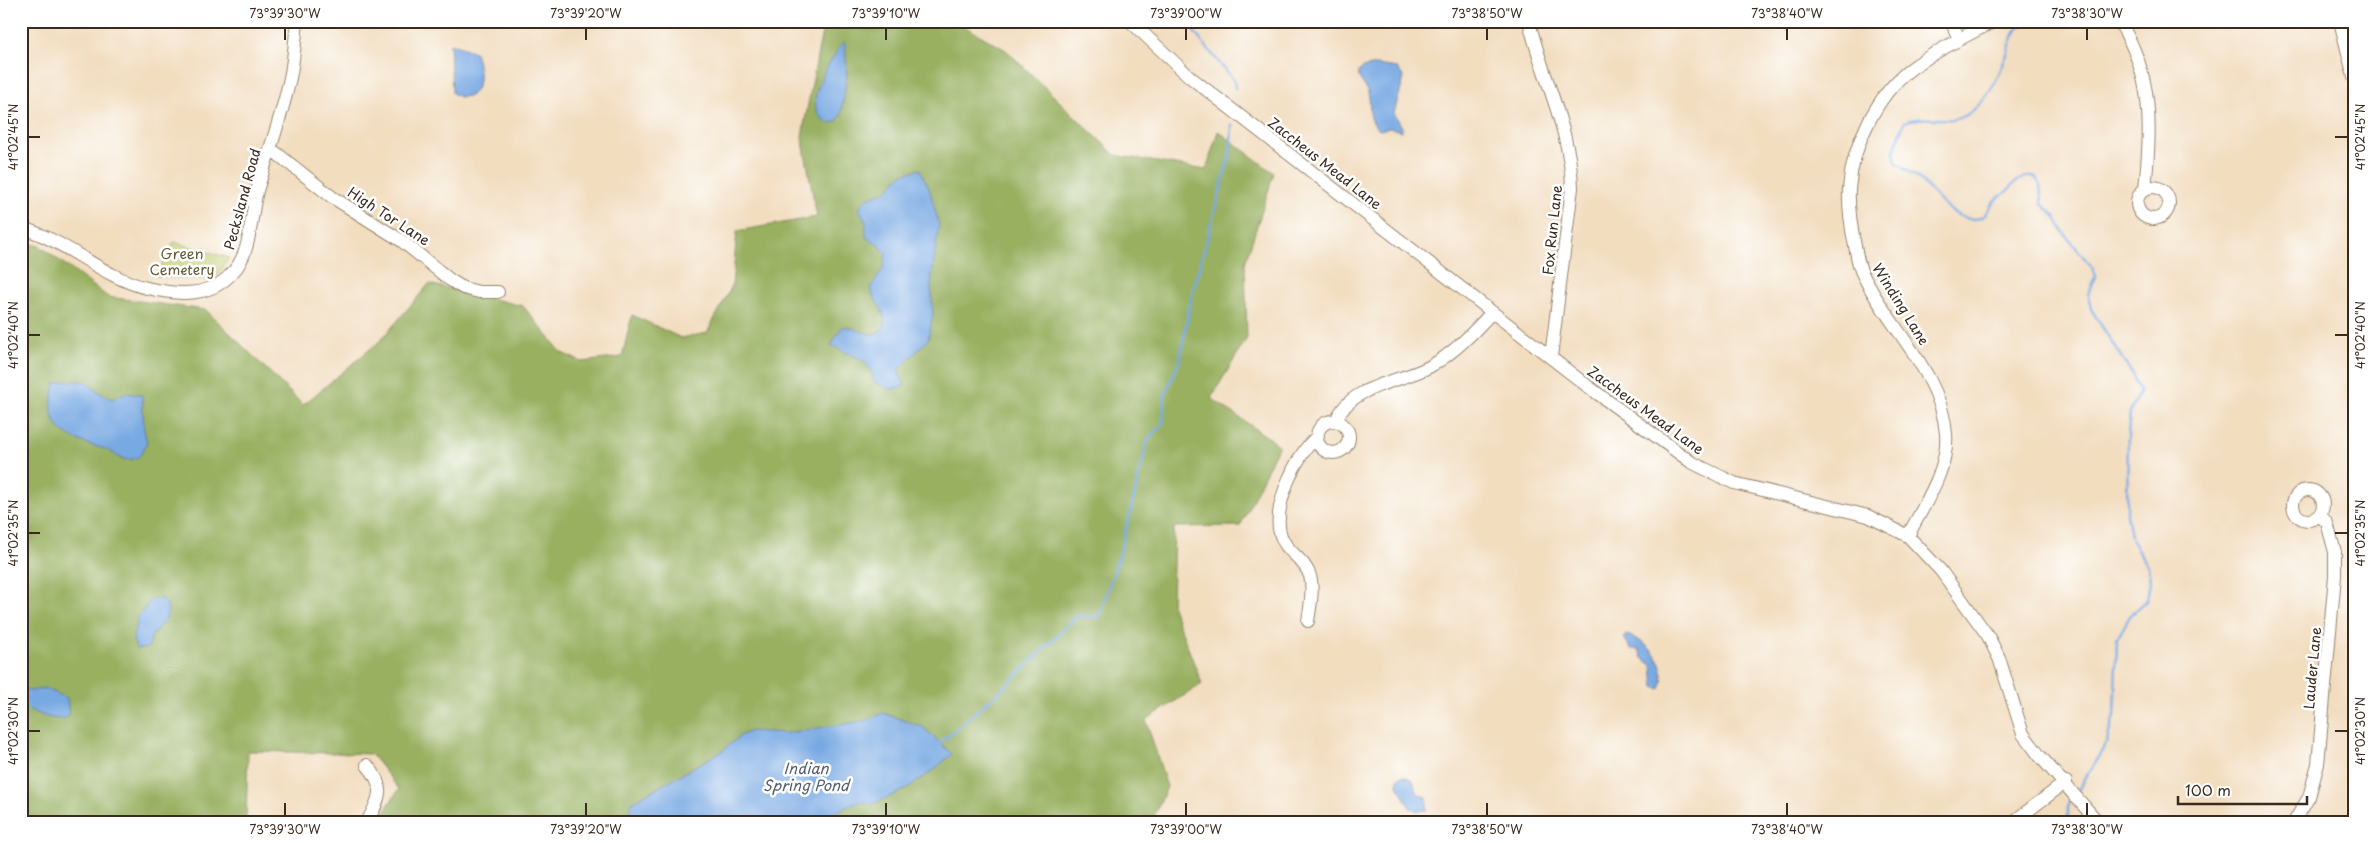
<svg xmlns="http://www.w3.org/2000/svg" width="2375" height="843" font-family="'Playpen Sans',sans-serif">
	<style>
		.green { fill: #c0cc6e; stroke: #7e7b46 }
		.forest { fill: #98b061; stroke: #6a6d40 }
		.water { fill: #78a9e3; stroke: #5a6a80 }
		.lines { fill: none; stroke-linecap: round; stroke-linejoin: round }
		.stream { stroke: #78a9e3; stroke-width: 2.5 }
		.minor-casing { stroke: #96846e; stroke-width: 14 }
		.minor { stroke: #fff; stroke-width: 12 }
		.ticks { fill: none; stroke: #3b2a1e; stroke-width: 2 }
		.labels { text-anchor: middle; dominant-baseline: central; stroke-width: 5; stroke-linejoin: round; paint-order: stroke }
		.street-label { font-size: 14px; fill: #3b2a1e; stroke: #fff }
		.park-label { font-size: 14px; fill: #635b36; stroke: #fff }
		.water-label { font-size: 15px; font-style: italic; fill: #535d6d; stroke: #fff }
		.neatline { fill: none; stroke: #3b2a1e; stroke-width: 2 }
		.ticks-label { font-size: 12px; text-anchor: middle; fill: #3b2a1e }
	</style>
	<rect width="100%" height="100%" fill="#fff"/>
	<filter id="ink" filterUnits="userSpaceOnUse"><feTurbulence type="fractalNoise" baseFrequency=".02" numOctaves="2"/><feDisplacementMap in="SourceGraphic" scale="10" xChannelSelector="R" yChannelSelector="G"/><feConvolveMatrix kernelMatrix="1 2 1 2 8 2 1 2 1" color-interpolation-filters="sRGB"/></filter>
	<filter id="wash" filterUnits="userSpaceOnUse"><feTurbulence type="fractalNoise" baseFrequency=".0096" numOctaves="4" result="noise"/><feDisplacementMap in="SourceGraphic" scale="20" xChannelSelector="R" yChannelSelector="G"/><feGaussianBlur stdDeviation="1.12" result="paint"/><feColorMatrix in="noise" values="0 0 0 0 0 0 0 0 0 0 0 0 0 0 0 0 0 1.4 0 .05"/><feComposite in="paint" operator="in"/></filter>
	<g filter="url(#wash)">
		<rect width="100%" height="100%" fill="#f2ddbf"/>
		<path class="green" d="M174,242l55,16 -12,18 -9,3 -52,-3z"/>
		<path class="forest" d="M824,21h131l51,29 109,105 91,15 12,-39 56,42 -29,90 2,75 -36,60 68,47 -39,81 -66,1 -2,80 30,77 -56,36 21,67 -16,35h-774l22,-33 -28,-35 -123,-3 -2,71h-225v-580l19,4 68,51 98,13 97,95 78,-65 48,-56 94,22 39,47 20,9 40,-5 10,-42 49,23 26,-5 25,-47 5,-55 80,-14 -15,-81z"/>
		<path class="water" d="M843,42l2,1 2,31 -6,41 -5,7 -8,1c-31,-17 3,-62 15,-81z
			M450,43l25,9c4,15 9,33 -5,44l-10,1 -8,-4z
			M1376,65l21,3 7,10 -10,35 8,14v4l-12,-3 -11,2c-13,-12 -7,-22 -11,-37 -2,-8 -10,-12 -10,-21l5,-4z
			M920,169l9,19 10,36 -8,59 2,32 -5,25 -30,30 7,16 -15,3 -16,-7 -3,-11 -7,-10 -33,-16 11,-18c13,-3 30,17 42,0 4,-14 -10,-26 -14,-39l13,-19 3,-15 -7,-9 -13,-8v-15l-7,-13 6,-10 21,-8 16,-17z
			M63,381h22l17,13 10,5 13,-6 17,2 2,35 3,12c-3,6 -6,16 -14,17 -16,3 -17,-7 -28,-10 -38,-10 -63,-20 -50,-65z
			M160,598l7,6c4,16 -8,20 -15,32 -2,4 -2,8 -4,12l-12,1 -3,-11 6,-24 5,-4 6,-10z
			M1626,635c23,6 44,30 34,54l-6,-2 -2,-22 -10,-7 -3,-9h-8l-7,-11z
			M44,688l23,10 2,18c-13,8 -36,-4 -48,-11v-16l11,2z
			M883,713l40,14 29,27 -18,16 -31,21 -28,12 -19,-1 -38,20h-192l6,-20 90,-51 19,-16 10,-4 35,2 78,-12z
			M1402,776l10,3c6,11 -2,13 15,18v13l-9,1 -8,-3 -12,-23v-7z"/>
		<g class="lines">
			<path class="stream" d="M1190,21v6l45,55v6
				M2046,21c-8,3 -19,0 -26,5 -8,7 -10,21 -14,31 -8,21 -19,45 -38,57 -17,12 -42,-1 -64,8l-10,29 2,11c8,7 17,12 25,19 15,13 33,44 59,37 8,-3 9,-12 14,-17 5,-5 11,-7 15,-12 8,-9 13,-13 26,-12l5,7 2,20 13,12 11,20 26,31 3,9 -7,18 3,15 41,65 8,17 -10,21 -2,22 -1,81 5,26 16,25 2,15 -3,19 -17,16 -13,23 -3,77 -8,28 -29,48
				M938,744l67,-57 73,-72 20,3 22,-64 28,-115 15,-15 2,-30 15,-34 11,-62 39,-144 2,-29
				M2068,822v-16l4,-8"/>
		</g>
	</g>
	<g filter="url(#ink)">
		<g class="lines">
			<defs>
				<path id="minor" d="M1130,21l60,56 396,308 105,77 43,21 134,33 40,20 33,35 47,65 11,22 24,76 16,21 59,67
					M1529,21c13,56 42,109 43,167l-21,169
					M1951,21l8,18
					M2119,21c35,56 32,106 26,168
					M2340,21l14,56
					M271,149l61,48 70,44 48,39 13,8 16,4h19
					M2137 203a16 16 0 1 1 32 0a16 16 0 1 1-32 0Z
					M21,228c46,12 80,49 126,60 30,7 63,10 85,-15 20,-20 18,-56 25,-82 11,-38 25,-75 33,-113 4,-19 5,-38 7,-57
					M1336,421c14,-36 62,-38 93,-54 24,-13 45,-35 63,-55
					M1317 437a16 16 0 1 1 32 0a16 16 0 1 1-32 0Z
					M2293 505a15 15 0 1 1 30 0a15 15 0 1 1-30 0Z
					M1908,536c15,-30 41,-66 38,-102 -4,-61 -58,-107 -83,-159 -5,-9 -6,-20 -8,-29 -4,-19 -7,-37 -6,-57 3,-43 28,-95 63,-121 25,-18 54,-32 82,-47
					M1308,621c2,-13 6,-32 2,-45 -5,-17 -24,-24 -29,-40 -10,-27 15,-83 37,-100
					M367,765c19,21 13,34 0,57
					M2013,822l53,-40
					M2294,822l15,-25 9,-33 17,-188v-24l-8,-29 -7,-8"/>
			</defs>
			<use href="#minor" class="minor-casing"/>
			<use href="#minor" class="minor"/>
		</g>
	</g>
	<path class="ticks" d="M285,28v12M586,28v12M886,28v12M1186,28v12M1487,28v12M1787,28v12M2087,28v12M28,137h12M2335,137h13M28,335h12M2335,335h13M28,533h12M2335,533h13M28,731h12M2335,731h13M285,803v13M586,803v13M886,803v13M1186,803v13M1487,803v13M1787,803v13M2087,803v13"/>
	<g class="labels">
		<g class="street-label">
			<text transform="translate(1325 163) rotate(38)">Zaccheus Mead Lane</text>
			<text transform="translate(242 199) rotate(-75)">Pecksland Road</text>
			<text transform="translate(389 216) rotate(33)">High Tor Lane</text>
			<text transform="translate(1552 230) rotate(-84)">Fox Run Lane</text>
			<text transform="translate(1901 304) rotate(58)">Winding Lane</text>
			<text transform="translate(1646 410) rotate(36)">Zaccheus Mead Lane</text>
			<text transform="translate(2312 668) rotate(-85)">Lauder Lane</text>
		</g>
		<g class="park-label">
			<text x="182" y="253">Green<tspan x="182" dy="16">Cemetery</tspan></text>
		</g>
		<g class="water-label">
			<text x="806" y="767">Indian<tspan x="806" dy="17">Spring Pond</tspan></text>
		</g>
	</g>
	<rect width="2375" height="843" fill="none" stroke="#fff" stroke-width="55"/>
	<path d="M2178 796v8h129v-8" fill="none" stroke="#3b2a1e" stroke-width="2.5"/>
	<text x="2185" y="796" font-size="15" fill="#3b2a1e" stroke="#ffffff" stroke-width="4" paint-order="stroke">100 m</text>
	<rect x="28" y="28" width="2320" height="788" class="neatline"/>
	<g class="ticks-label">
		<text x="285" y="18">73°39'30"W</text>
		<text x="586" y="18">73°39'20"W</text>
		<text x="886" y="18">73°39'10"W</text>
		<text x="1186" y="18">73°39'00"W</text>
		<text x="1487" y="18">73°38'50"W</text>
		<text x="1787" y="18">73°38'40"W</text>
		<text x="2087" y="18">73°38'30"W</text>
		<text transform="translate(14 137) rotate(-90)" y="4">41°02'45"N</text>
		<text transform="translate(2361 137) rotate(-90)" y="4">41°02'45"N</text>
		<text transform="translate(14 335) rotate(-90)" y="4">41°02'40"N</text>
		<text transform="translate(2361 335) rotate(-90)" y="4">41°02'40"N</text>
		<text transform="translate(14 533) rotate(-90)" y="4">41°02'35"N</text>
		<text transform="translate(2361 533) rotate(-90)" y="4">41°02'35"N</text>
		<text transform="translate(14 731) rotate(-90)" y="4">41°02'30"N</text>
		<text transform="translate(2361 731) rotate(-90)" y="4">41°02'30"N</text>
		<text x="285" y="834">73°39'30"W</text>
		<text x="586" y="834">73°39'20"W</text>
		<text x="886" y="834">73°39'10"W</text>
		<text x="1186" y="834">73°39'00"W</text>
		<text x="1487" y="834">73°38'50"W</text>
		<text x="1787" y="834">73°38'40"W</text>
		<text x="2087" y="834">73°38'30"W</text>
	</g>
</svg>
